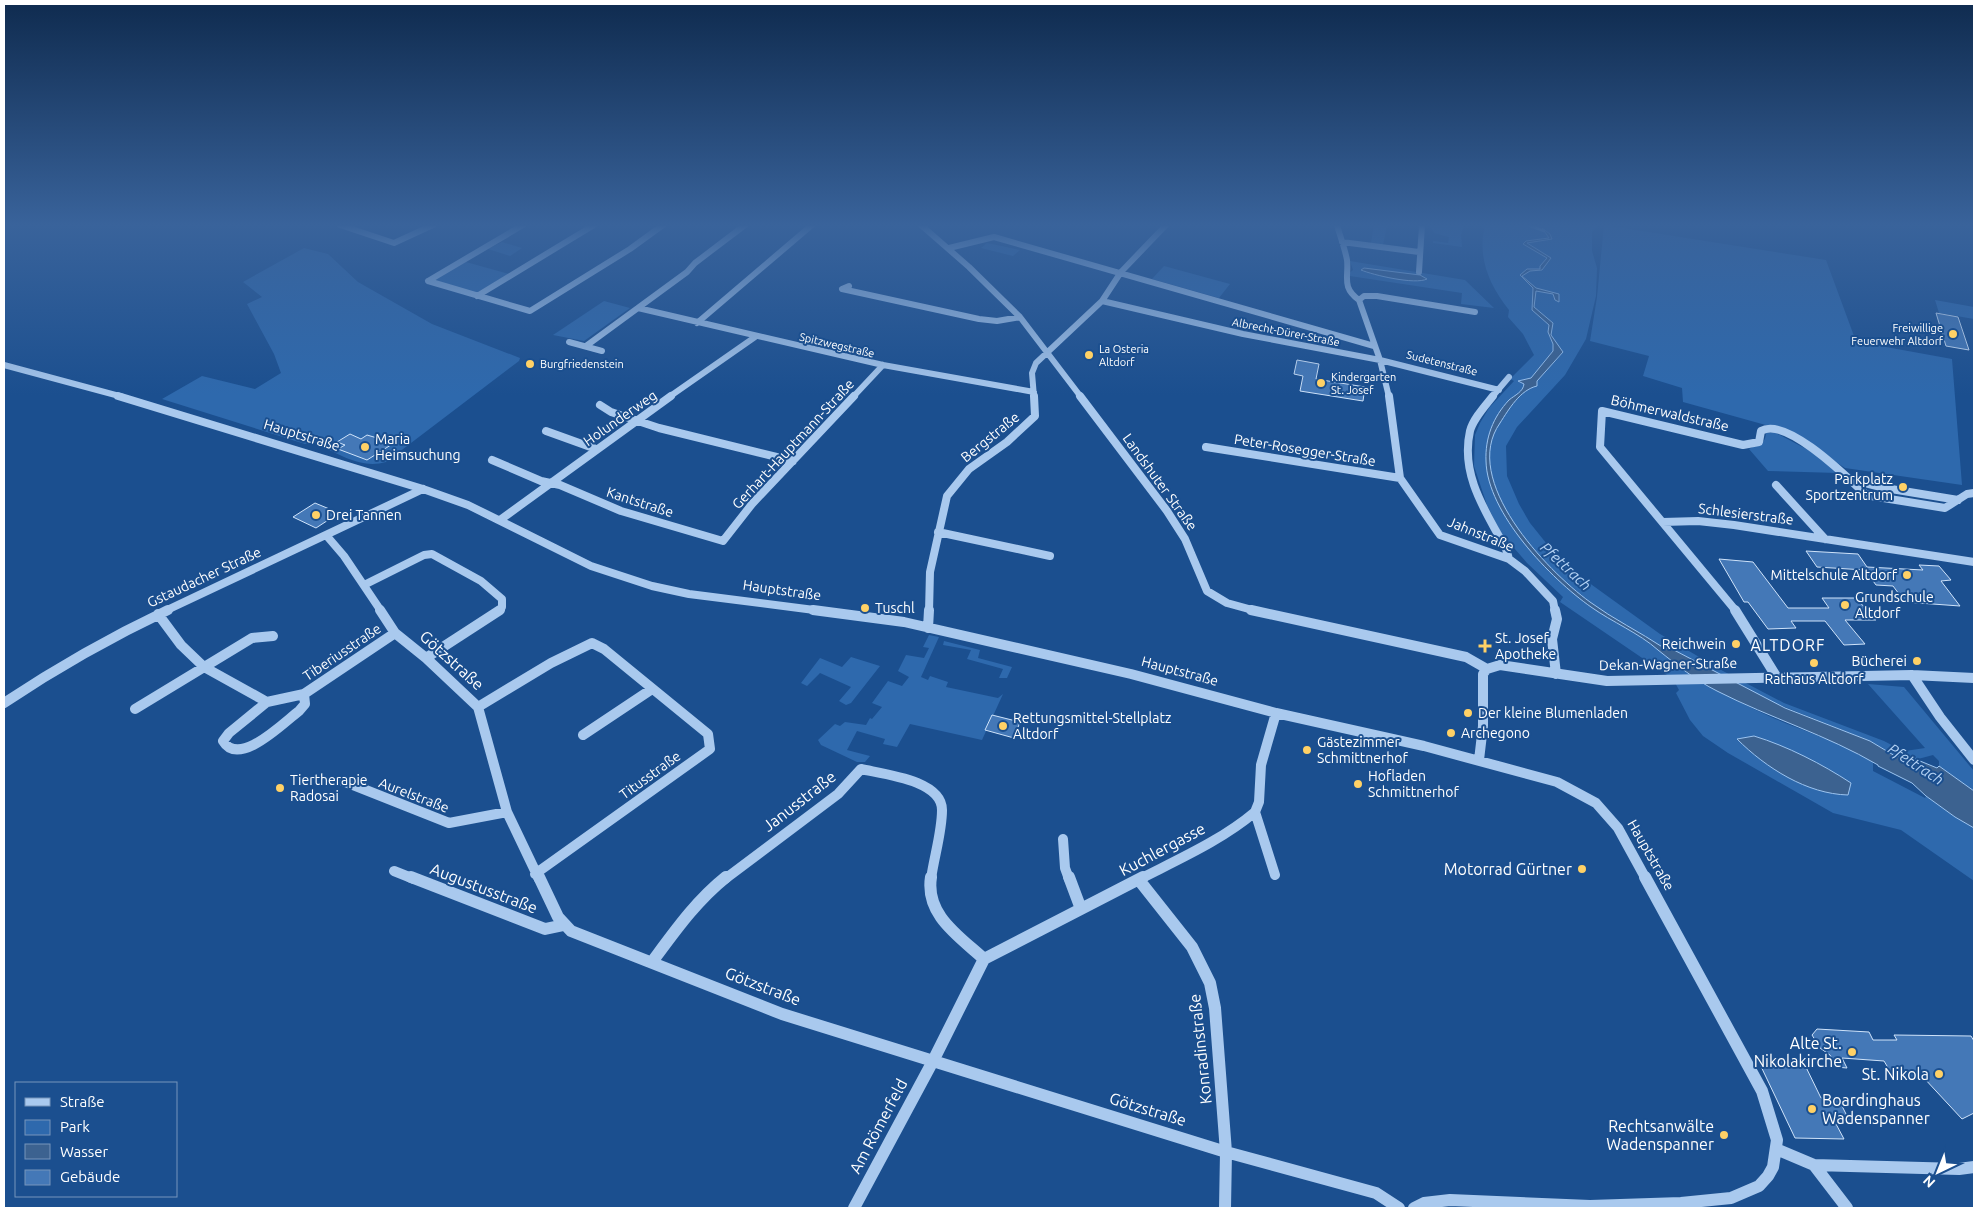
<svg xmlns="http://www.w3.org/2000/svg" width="1978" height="1212" font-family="Ubuntu,sans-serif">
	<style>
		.green { fill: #2e69ad; fill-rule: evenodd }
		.water { fill: #3c6290; stroke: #9cc4f0 }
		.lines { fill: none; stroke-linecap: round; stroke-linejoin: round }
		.stream { stroke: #9cc4f0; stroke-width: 2.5 }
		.building { fill: #4478b7; stroke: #cfe3fa }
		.minor-far3 { stroke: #a9c9ee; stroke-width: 6 }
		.minor-far2 { stroke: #a9c9ee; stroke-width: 8 }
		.minor-far1 { stroke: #a9c9ee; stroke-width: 10 }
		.minor { stroke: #a9c9ee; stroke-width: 12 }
		.poi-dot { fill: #ffd166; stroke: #1b4f8f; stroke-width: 2 }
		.labels { text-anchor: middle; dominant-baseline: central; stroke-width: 4; stroke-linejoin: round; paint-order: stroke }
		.far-poi-label { font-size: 11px; fill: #fff; stroke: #1b4f8f; text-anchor: start }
		.far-street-label { font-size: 11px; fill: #fff; stroke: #1b4f8f }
		.street-label { font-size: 14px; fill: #fff; stroke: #1b4f8f }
		.poi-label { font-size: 14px; fill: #fff; stroke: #1b4f8f; text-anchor: start }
		.water-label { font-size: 15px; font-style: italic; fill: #b5d3f5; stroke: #1b4f8f }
		.quarter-label { font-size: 16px; letter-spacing: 1px; fill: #fff; stroke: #1b4f8f }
		.near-street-label { font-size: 16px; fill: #fff; stroke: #1b4f8f }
		.near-poi-label { font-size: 16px; fill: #fff; stroke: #1b4f8f; text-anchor: end }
	</style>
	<rect width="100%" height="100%" fill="#1b4f8f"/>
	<path class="green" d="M1374,225h13l-4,20 -12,-2z
		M1429,225h35l-3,10 1,12 -29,-4v-2l15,2 1,-6 -15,-4z
		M1485,225h113l-6,7v19l5,17 -1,28 -10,43 -21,36 -48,52 -11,19 1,30 12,28 11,19 33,41 97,70 63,37 61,32 100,38 23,12 -2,-2 20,-3 -57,-64 36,3 70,84v20l-35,-25v-5l-6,-6 -15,4 7,5 -18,-8h-12l-25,-15 -105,-42 -93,-50 -10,4c33,27 70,46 109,64 34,15 70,25 102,45v9l52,27 1,-2 29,21 19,11v53l-73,-51 -68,-17 -105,-60 -25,-17 -13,-16 -14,-27 3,-3 -6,-11 -113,-77 3,-5 -36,-34 -26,-30 -14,-28 -13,-39 1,-31 5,-12 9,-15 25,-27 -4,-2 24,-24 -11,-21 -15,-17 1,-7c-20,-25 -32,-53 -24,-85zM1754,736l82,37 -99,-33z
		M1604,225l222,35 28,76 -1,5 99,18 10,126 -117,-17 -54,-36 -108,-30 -1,-14 -39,-12 6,-20 -59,-15 7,-44z
		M502,242l20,6 -12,8 -22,-7z
		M987,243l33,7 -7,6 -32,-8z
		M304,248l24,6 30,28 74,42 88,34 -1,3 -133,101c-27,8 -51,-11 -74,-20l-7,2 -143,-45 40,-23 53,13 26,-16 -7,-19 -27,-50 15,-7 -19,-15z
		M1350,261l115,19 29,28 -33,-4 1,-11 -112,-17 -2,-2 5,-4z
		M466,262l43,12 -33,19 -41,-12 -1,-2z
		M1164,266l66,18 -11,14 -67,-19z
		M1935,300l39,7v12l-35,-6z
		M604,301l26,7 -46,33 -31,-6z
		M1774,432l38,20 26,21 -70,-2 -19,-22c8,-5 16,-3 17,-16z
		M929,635l10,2 -18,40 7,3 2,-4 18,6 -2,5 52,11 5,-4 -21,46 -72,-16 -13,23 -14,-3 2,-5 -28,-8 -10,19 23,6 -5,6h-8l-36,-17 -3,-5 17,-16 5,2 5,-4 21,3 4,-7 2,1 10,-12 -10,-4 16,-22 14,5 7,-9 -11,-6 8,-16 18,3 5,-10 -6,-1z
		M944,641l36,9 -2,8 34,9 -5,11h-8l4,-9 -36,-10 4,-9 -28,-5z
		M851,657l29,9 -29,37 -5,2 -7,-4 12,-14 -31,-14 -13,13 -6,-3 19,-25 22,9z"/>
	<path class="water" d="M1542,228l8,6 2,5 -25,4 24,15 -9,12 -12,1 -8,5 14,12 23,6v8l-4,-2 -2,-6 -17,-3 -2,16 19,16 -2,12 12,17 -26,29v5c-17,4 -28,23 -37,37 -40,57 46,147 90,179 23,17 50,30 74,46l8,1 113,59 85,33 25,15h13l29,12 2,-2 35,25v37l-19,-11 -29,-21 -14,-13 -34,-17v-1c-51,-30 -108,-47 -161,-74 -22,-11 -40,-26 -59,-41 -19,-17 -46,-28 -67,-43 -40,-28 -104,-94 -105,-146 -1,-23 7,-44 23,-61 6,-5 14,-8 15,-16l-6,-3 13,-3 22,-27v-7l-5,-12 1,-7 -17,-15 1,-22 -13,-13 7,-6h13v-3l7,-8 -24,-14 3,-3 23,-3z
		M1364,268l56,7 7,4c-12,6 -54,-4 -66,-9z
		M1754,736c33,10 68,28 97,47l-3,12c-41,-1 -82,-27 -111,-56z"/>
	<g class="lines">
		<path class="stream" d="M1528,225l16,6"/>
	</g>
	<path class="building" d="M1936,313l22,4 11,33 -23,-4z
		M1297,360l22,4 -3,15 49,8 -2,14 -63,-10 3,-15 -9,-2z
		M350,434l11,5 6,-4 27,8 -27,17 -29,-11 7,-4 -8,-3z
		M315,503l24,10 -23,15 -23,-11z
		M1806,551l52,3 9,13 56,3 -4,-5 20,1 12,14 -10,1 19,25 -55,-4 -12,-16 -17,-1 -11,-15 -48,-3z
		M1719,559l34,3 35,46h41l-7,-10h34l20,22h-31l20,24 -21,1 -19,-24h-34l5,7 -28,1 -20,-27h-4z
		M992,715l28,7 -6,16 -29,-8z
		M1817,1029l52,3 4,8h24l-3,-5 77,1 3,5v72l-12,6 -39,-42 -16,2 -5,-8h-12l-6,-10 -42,-3 5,10 -11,-1 -6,-12 -10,-7 -8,-13z
		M1757,1058l45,1 19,39h17l11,22 -13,4 8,15 -49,-1z"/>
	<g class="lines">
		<path class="minor-far3" d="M340,225l54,18 39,-18
			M921,225l48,42 51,50 61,80
			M1337,225c3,11 8,24 10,35 2,17 -6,27 12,40
			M1342,242l77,10
			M949,248l45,-11 380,109
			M1419,272l3,-47
			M428,281l102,30 100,-62 33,-24
			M428,281l95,-56
			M849,286l-7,3 137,30 18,2 23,-4
			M477,296l117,-71
			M1359,300l21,60 9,37
			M1359,300l5,-4h13l98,16
			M1102,301l141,33 137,26 119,30
			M638,308l245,57 151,27
			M697,323l115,-98
			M569,342l33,9
			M586,346l101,-74 8,-9 50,-38
			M4,365l119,32
			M669,397l86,-60
			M853,397l30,-32
			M1034,397l-2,-24 4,-10 66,-62 19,-29 45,-47
			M1492,397l17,-20"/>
		<path class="minor-far2" d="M118,396l305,93 45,16 123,61 61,20 37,8 133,17
			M1080,396l87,115 18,28 22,52 20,12 29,8
			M1389,396l11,82 40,57 69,24 16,12 28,30 2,10
			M1493,396c-8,10 -20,23 -23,35 -10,44 16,81 36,118l3,10
			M600,405l11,7 48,16 134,33
			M546,431l50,18
			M1206,447l194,31
			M492,460l49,21 19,4 61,26 102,30 29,-37 102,-108
			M1853,480l32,8 73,12
			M1776,485l49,54
			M500,520l171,-124
			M1663,522l35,-1 36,4 240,37
			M938,532l112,24
			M326,535l18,21 37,55
			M364,585l60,-30 8,-1 49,27 21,18v8l-3,4
			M165,611l258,-122
			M929,611l1,-39 17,-76 22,-27 38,-27 28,-26 -1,-20
			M1736,611l-136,-164 2,-36 141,34 16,-3 2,-11c25,-15 86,46 103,62l7,3 74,12 22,-14 7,-1"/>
		<path class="minor-far1" d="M380,610l15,23 31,25 52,49 29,105 32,67
			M813,610l91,12 227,52 145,39 148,33 133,36 39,21 22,25 28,51
			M1251,610l215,47 21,12
			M1555,610l2,9 -5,20 4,35
			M1735,610l41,66
			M158,614l23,31 23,22 63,35
			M928,628l1,-18
			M426,658l74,-48
			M1912,675l28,42 34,43
			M304,694l1,10 -6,7c-16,12 -60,57 -76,30l6,-8 38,-31z
			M304,694l91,-61
			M4,703c54,-36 105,-65 164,-93
			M478,707l73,-44 41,-20 12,6 104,85 2,15 -175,125
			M135,709l117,-71 21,-2
			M583,735l69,-46
			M1479,760l4,-34v-52l4,-5 13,-4 107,16 305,-6 62,3
			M343,781l106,42 58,-11
			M1063,839l2,29 4,11
			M394,871l20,8
			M1275,875l-20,-63 4,-10 2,-37 15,-52
			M725,879l113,-85 23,-25c22,5 81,11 81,41 0,22 -8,47 -11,69
			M1140,879c39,-20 82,-39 115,-67"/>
		<path class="minor" d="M411,877l134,52 19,-4
			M539,877l19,40 13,14 211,83 444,138 150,41 23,15
			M931,877c-6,38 28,59 53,82
			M1069,877l12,32
			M1139,880l53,67 18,36 5,25 11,144 -1,56
			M652,962c23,-31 44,-61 74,-85
			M1776,1149l38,16 145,4 15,-2
			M1814,1165l33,43
			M854,1208l79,-147 51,-102 159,-82
			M1414,1208l10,-5 26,-3 140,6 91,-3 50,-5 28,-12 9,-10 5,-9 4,-27 -15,-49 -117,-214"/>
	</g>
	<linearGradient id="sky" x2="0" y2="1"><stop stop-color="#0f2b4f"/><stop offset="0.57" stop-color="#39639b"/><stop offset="1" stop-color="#39639b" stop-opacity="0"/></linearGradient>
	<rect width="1978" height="395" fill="url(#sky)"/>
	<g class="poi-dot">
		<circle cx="1953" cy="334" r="5"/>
		<circle cx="1089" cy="355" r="5"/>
		<circle cx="530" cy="364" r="5"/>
		<circle cx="1321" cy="383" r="5"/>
		<circle cx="365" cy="447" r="5"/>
		<circle cx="1903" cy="487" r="5"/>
		<circle cx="316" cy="515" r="5"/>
		<circle cx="1907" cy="575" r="5"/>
		<circle cx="1845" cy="605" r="5"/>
		<circle cx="865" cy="608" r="5"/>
		<circle cx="1736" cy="644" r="5"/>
		<path d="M1482.5 638.5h5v5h5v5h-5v5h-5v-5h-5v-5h5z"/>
		<circle cx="1917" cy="661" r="5"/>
		<circle cx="1814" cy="663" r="5"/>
		<circle cx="1468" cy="713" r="5"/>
		<circle cx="1003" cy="726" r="5"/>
		<circle cx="1451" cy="733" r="5"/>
		<circle cx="1307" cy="750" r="5"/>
		<circle cx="1358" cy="784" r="5"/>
		<circle cx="280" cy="788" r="5"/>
		<circle cx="1582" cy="869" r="5"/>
		<circle cx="1852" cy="1052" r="5"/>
		<circle cx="1939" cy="1074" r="5"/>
		<circle cx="1812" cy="1109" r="5"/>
		<circle cx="1724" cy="1135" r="5"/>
	</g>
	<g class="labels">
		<g class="far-poi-label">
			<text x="1943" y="328" text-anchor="end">Freiwillige<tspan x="1943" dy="13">Feuerwehr Altdorf</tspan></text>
			<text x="1099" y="349">La Osteria<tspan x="1099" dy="13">Altdorf</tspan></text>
			<text x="540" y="364">Burgfriedenstein</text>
			<text x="1331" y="377">Kindergarten<tspan x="1331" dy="13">St. Josef</tspan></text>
		</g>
		<g class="far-street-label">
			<text transform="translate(1286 332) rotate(11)">Albrecht-Dürer-Straße</text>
			<text transform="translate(837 345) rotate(13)">Spitzwegstraße</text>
			<text transform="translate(1442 363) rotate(14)">Sudetenstraße</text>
		</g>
		<g class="street-label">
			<text transform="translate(1670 413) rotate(13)">Böhmerwaldstraße</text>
			<text transform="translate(620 418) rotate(-35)">Holunderweg</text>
			<text transform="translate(302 435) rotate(17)">Hauptstraße</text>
			<text transform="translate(990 437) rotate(-39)">Bergstraße</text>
			<text transform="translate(793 444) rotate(-47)">Gerhart-Hauptmann-Straße</text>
			<text transform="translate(1305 450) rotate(9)">Peter-Rosegger-Straße</text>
			<text transform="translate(1160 482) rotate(54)">Landshuter Straße</text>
			<text transform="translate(640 502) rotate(18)">Kantstraße</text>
			<text transform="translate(1746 514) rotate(7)">Schlesierstraße</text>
			<text transform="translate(1481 534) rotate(22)">Jahnstraße</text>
			<text transform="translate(204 577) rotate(-25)">Gstaudacher Straße</text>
			<text transform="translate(782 590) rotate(8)">Hauptstraße</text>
			<text transform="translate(342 652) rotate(-34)">Tiberiusstraße</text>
			<text transform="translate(1668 664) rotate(-1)">Dekan-Wagner-Straße</text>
			<text transform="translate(1180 671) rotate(15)">Hauptstraße</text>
			<text transform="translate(650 775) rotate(-36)">Titusstraße</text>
			<text transform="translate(414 795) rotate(21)">Aurelstraße</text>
			<text transform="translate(1651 855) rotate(60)">Hauptstraße</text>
		</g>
		<g class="poi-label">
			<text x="375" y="439">Maria<tspan x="375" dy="16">Heimsuchung</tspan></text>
			<text x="1893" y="479" text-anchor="end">Parkplatz<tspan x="1893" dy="16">Sportzentrum</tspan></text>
			<text x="326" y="515">Drei Tannen</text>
			<text x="1897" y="575" text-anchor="end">Mittelschule Altdorf</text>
			<text x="1855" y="597">Grundschule<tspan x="1855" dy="16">Altdorf</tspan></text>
			<text x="875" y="608">Tuschl</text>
			<text x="1495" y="638">St. Josef<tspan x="1495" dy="16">Apotheke</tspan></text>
			<text x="1726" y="644" text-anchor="end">Reichwein</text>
			<text x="1907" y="661" text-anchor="end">Bücherei</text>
			<text x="1814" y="679" text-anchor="middle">Rathaus Altdorf</text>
			<text x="1478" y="713">Der kleine Blumenladen</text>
			<text x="1013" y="718">Rettungsmittel-Stellplatz<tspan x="1013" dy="16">Altdorf</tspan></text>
			<text x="1461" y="733">Archegono</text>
			<text x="1317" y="742">Gästezimmer<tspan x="1317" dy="16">Schmittnerhof</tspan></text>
			<text x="1368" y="776">Hofladen<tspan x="1368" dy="16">Schmittnerhof</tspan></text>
			<text x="290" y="780">Tiertherapie<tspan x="290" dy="16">Radosai</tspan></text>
		</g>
		<g class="water-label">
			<text transform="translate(1566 566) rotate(43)">Pfettrach</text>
			<text transform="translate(1916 764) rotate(33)">Pfettrach</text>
		</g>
		<g class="quarter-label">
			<text x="1788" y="645">ALTDORF</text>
		</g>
		<g class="near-street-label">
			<text transform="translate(452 660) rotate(42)">Götzstraße</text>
			<text transform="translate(799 801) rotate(-38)">Janusstraße</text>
			<text transform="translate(1162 849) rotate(-28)">Kuchlergasse</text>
			<text transform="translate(484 888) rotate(21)">Augustusstraße</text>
			<text transform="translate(763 986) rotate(21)">Götzstraße</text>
			<text transform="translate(1200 1049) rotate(-96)">Konradinstraße</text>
			<text transform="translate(1148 1109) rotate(17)">Götzstraße</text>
			<text transform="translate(878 1126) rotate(-62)">Am Römerfeld</text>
		</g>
		<g class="near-poi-label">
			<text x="1572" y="869">Motorrad Gürtner</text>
			<text x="1842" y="1043">Alte St.<tspan x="1842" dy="18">Nikolakirche</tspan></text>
			<text x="1929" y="1074">St. Nikola</text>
			<text x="1822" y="1100" text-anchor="start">Boardinghaus<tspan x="1822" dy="18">Wadenspanner</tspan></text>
			<text x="1714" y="1126">Rechtsanwälte<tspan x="1714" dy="18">Wadenspanner</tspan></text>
		</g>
	</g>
	<rect width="1978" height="1212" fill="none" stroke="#ffffff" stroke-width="10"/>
	<rect x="15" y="1082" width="162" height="115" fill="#1b4f8f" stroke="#7695bc"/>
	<rect x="25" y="1098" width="25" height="8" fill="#a9c9ee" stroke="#7695bc"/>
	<text x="60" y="1107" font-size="15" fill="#ffffff">Straße</text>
	<rect x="25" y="1120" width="25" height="15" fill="#2e69ad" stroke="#7695bc"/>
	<text x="60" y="1132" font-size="15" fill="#ffffff">Park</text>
	<rect x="25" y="1144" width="25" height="15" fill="#3c6290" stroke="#7695bc"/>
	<text x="60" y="1157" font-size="15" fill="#ffffff">Wasser</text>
	<rect x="25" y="1170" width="25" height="15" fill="#4478b7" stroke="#7695bc"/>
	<text x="60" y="1182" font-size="15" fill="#ffffff">Gebäude</text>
	<g transform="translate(1938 1172) rotate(223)" stroke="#1b4f8f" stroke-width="4" paint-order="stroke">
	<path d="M0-4L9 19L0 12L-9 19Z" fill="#ffffff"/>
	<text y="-8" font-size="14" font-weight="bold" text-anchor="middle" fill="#ffffff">N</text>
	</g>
</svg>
